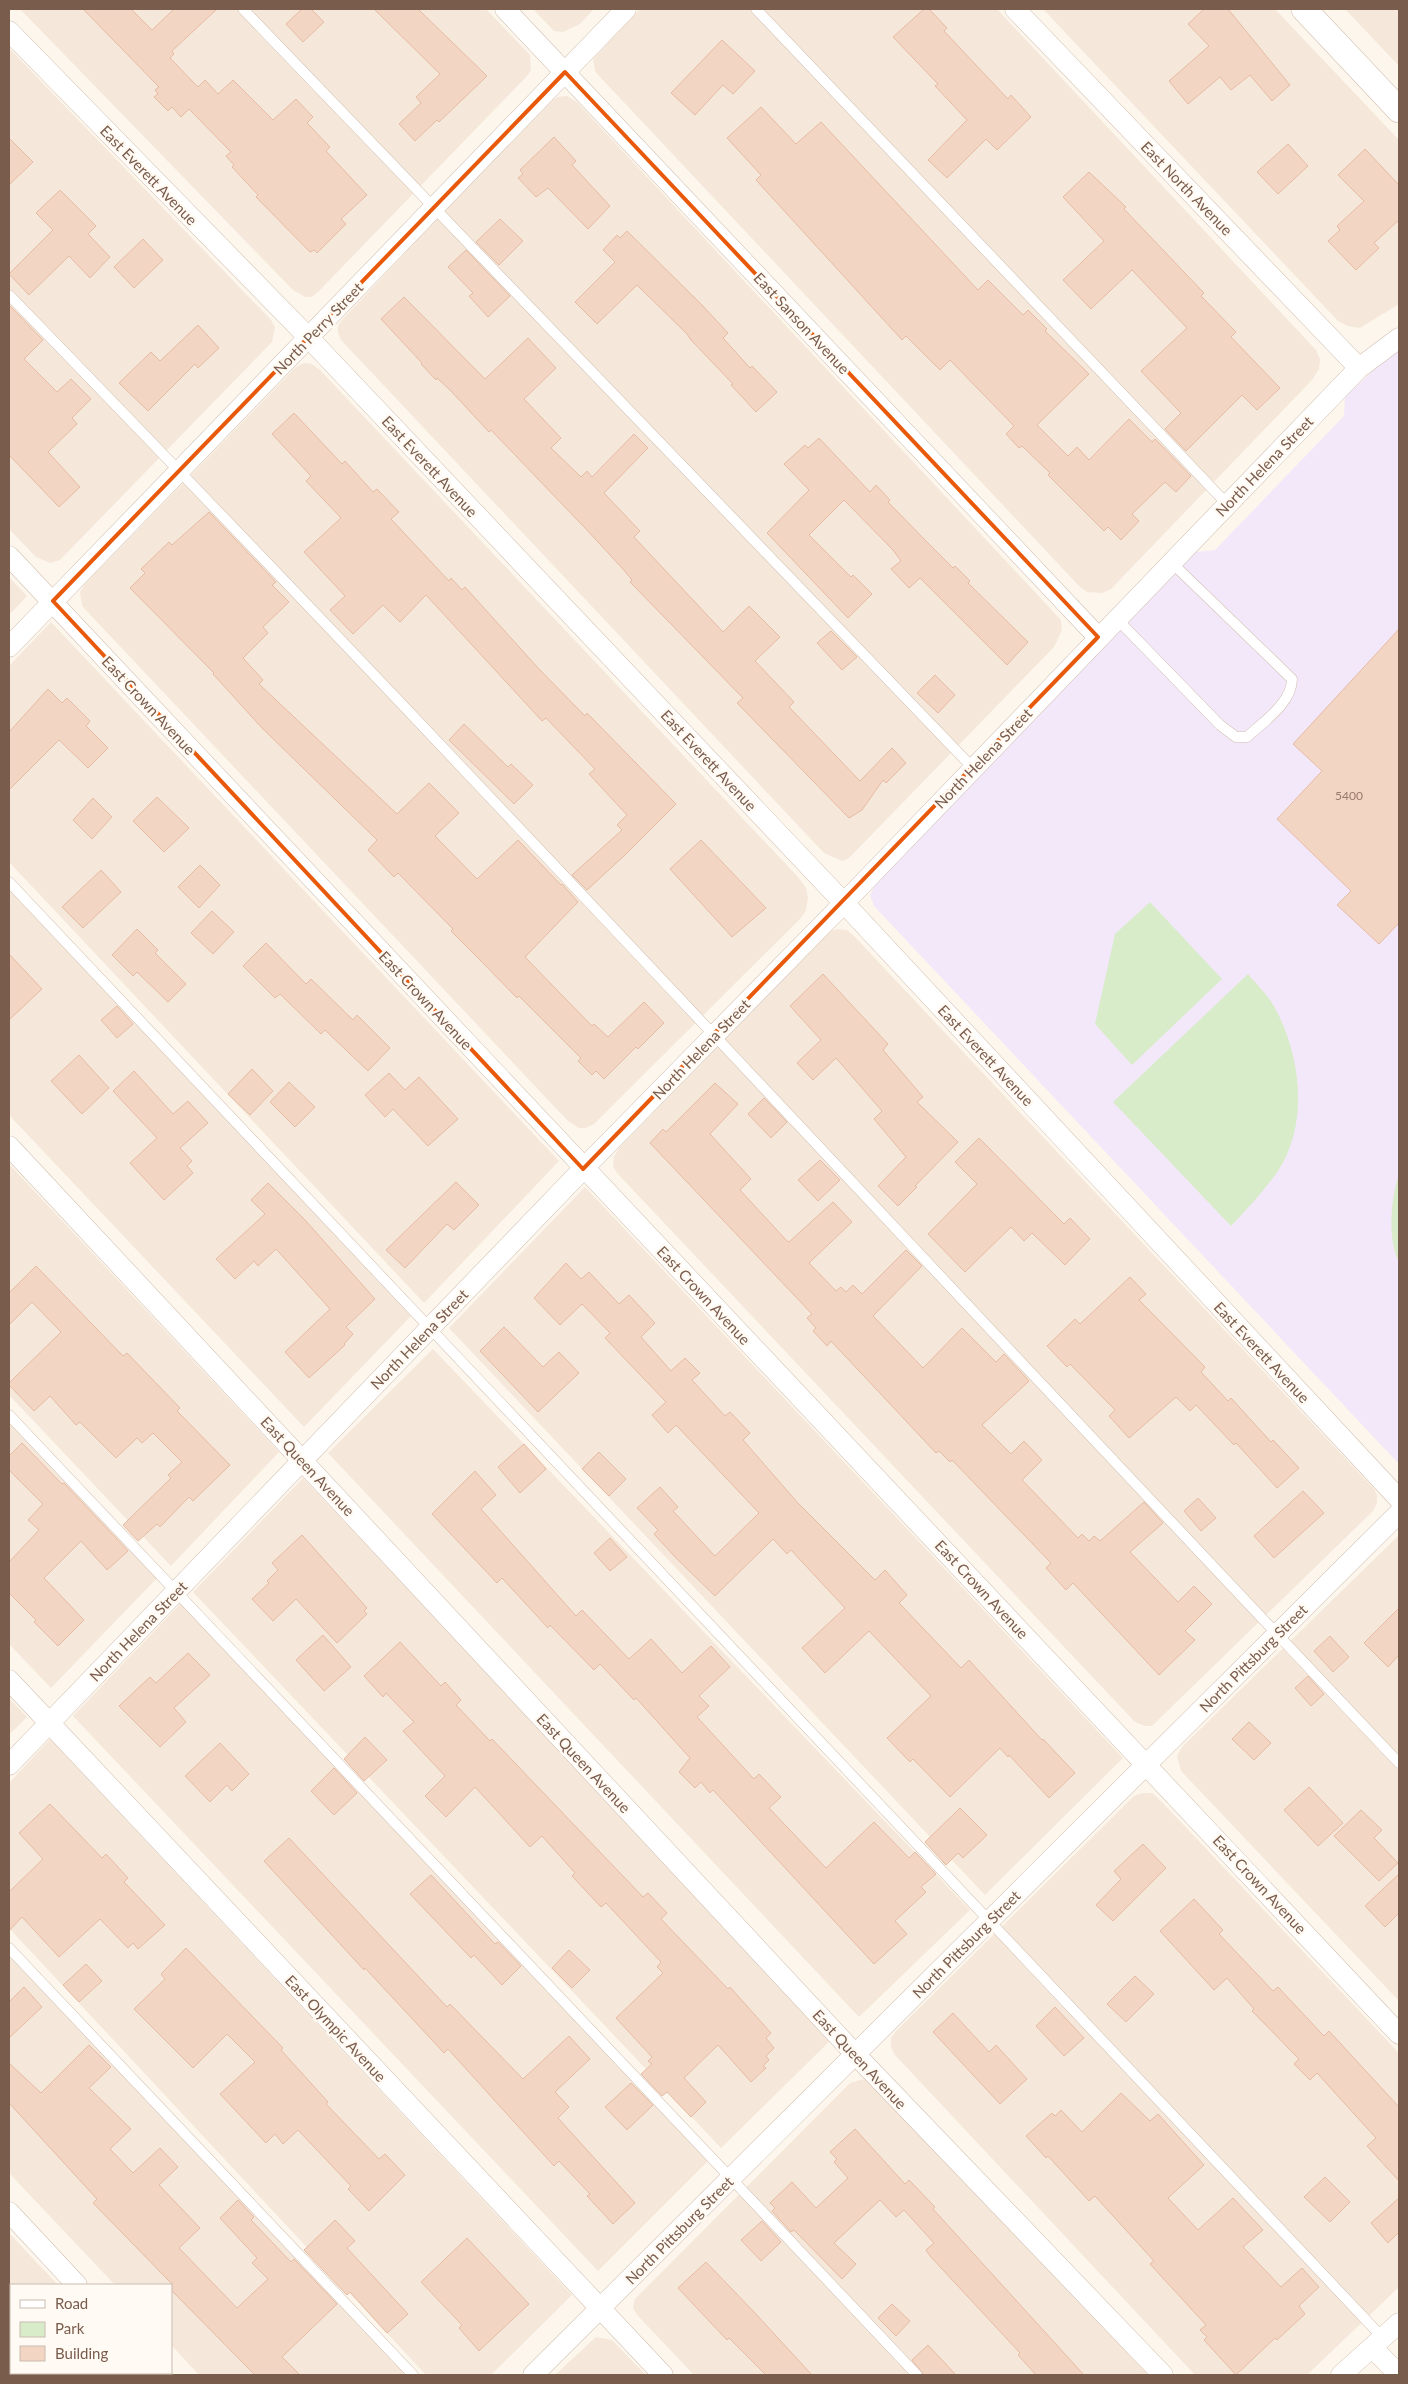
<svg xmlns="http://www.w3.org/2000/svg" width="1408" height="2384" font-family="Lato,sans-serif">
	<style>
		.residential { fill: #f5e8da }
		.education { fill: #f3e8fa }
		.green { fill: #d8ecc9 }
		.building { fill: #f3d5c3; stroke: #e6bba3 }
		.lines { fill: none; stroke-linecap: round; stroke-linejoin: round }
		.service-casing { stroke: #d1beb0; stroke-width: 11 }
		.minor-casing { stroke: #d1beb0; stroke-width: 21 }
		.tertiary-casing { stroke: #d1beb0; stroke-width: 26 }
		.service { stroke: #fff; stroke-width: 10 }
		.minor { stroke: #fff; stroke-width: 20 }
		.tertiary { stroke: #fff; stroke-width: 25 }
		.marked { fill: none; stroke: #e8590c; stroke-width: 4; stroke-linejoin: round }
		.labels { text-anchor: middle; dominant-baseline: central; stroke-width: 5; stroke-linejoin: round; paint-order: stroke }
		.number-label { font-size: 12px; fill: #987a6a }
		.street-label { font-size: 15px; fill: #7a5c4d; stroke: #fffaf3 }
	</style>
	<rect width="100%" height="100%" fill="#fdf6ec"/>
	<path class="residential" d="M20,9h466l44,46 1,15 -4,6 -208,215 -7,6h-7l-12,-7z
		M533,9h61l-14,15 -17,8 -9,-1z
		M640,9h357l319,341 4,9 -1,10 -7,11 -201,209 -9,4 -15,-1 -8,-6 -478,-508 -6,-7 -2,-12z
		M1043,9h232l124,131v164l-39,24 -12,-2 -10,-5z
		M1345,9h54v57z
		M9,48l262,272 4,7 -3,15 -212,218 -10,3 -14,-6 -27,-28z
		M567,96l10,6 484,518 1,10 -8,17 -206,212 -6,2 -18,-8 -483,-513 -3,-7v-7l4,-6 206,-218 10,-5z
		M304,363l8,1 8,6 478,507 8,11 2,10 -2,12 -5,8 -207,206 -8,4h-7l-11,-7 -486,-515 -2,-14 5,-8 211,-217z
		M9,577l18,19 -18,19z
		M51,622l508,539 -135,142 -415,-441v-196z
		M9,888l402,428 -107,111 -295,-312z
		M837,929l10,1 8,7 519,552 3,6v8l-4,8 -221,215h-7l-10,-4 -518,-549 -4,-7 1,-9 5,-9 210,-216z
		M9,1164l270,288 -108,114 -162,-171z
		M585,1187l538,571 -138,137 -536,-567z
		M433,1349l537,561 -111,107 -531,-564z
		M9,1415l151,160 -109,113 -42,-44z
		M303,1478l530,560 -112,110 -528,-556z
		M1399,1535v466l-218,-230 -4,-15 5,-9z
		M183,1601l528,557 -113,113 -525,-555z
		M9,1698l18,19 -18,18z
		M50,1739l522,556 -81,80h-65l-417,-447v-145z
		M1142,1793h10l8,7 239,253v234l-92,88h-112l-300,-320 -4,-8v-9l5,-7 238,-235z
		M9,1946l404,429h-214l-28,-30v-60h-56l-106,-112z
		M864,2079l7,3 277,293h-454l-56,-59 -5,-8 2,-9 215,-216z
		M9,2233l49,52h-47v88h130l2,2h-134z
		M596,2337l16,3 34,35h-91z"/>
	<path class="education" d="M1399,346v1118l-525,-558 -4,-11 5,-10 321,-333 19,-2 129,-134 1,-19z"/>
	<path class="green" d="M1150,902l72,77 -90,86 -37,-41 20,-90z
		M1248,974c9,11 22,23 28,36 25,47 33,114 2,161 -14,20 -31,38 -47,55l-118,-124z
		M1399,1174v88c-12,-22 -8,-66 0,-88z"/>
	<path class="building" d="M83,9h48l21,21 22,-21h43l-45,42 2,3 -4,4 28,29 7,-7 13,14 15,-14 40,40 23,-21 17,18 -6,6 23,24 -4,4 41,44 -26,24 5,5 -29,29 -3,-3 -4,2 -54,-55 2,-2 -26,-28 2,-2 -8,-9 5,-4 -42,-43 -8,8 -9,-10 -4,4 -14,-14 4,-3 -3,-4 4,-3z
		M302,9h9l13,13 -21,20 -17,-18z
		M374,9h46l-1,1 68,66 -48,46 -2,-2 -22,21 -16,-17 22,-21 -5,-6 24,-23z
		M924,9h5l18,19 -3,3 64,68 3,-4 20,22 -34,33 -11,-11 -39,39 -19,-18 39,-40 -32,-34 3,-2 -45,-47z
		M1204,9h24l62,76 -18,16 -22,-26 -19,15 -11,-13 -32,27 -19,-23 40,-35 -21,-22z
		M722,40l33,31 -22,23 -10,-9 -28,30 -24,-22z
		M761,107l35,37 25,-22 157,168 10,-10 35,35 5,-5 19,19 -2,2 44,43 -52,51 31,31 9,-9 12,13 40,-41 23,23 3,-3 36,37 -15,16 -11,-10 -33,32 7,7 -18,19 -13,-13 -4,4 -56,-56 2,-2 -28,-27 -3,2 -13,-14 8,-8 -64,-66 -10,10 -34,-34 -4,4 -146,-160 5,-5 -34,-37z
		M554,137l22,24 -4,4 38,41 -22,23 -40,-41 -12,9 -18,-19 5,-4 -3,-4z
		M9,138l24,24 -24,23z
		M1288,144l20,22 -30,28 -21,-22z
		M1365,149l34,36v35l-25,23 5,5 -23,22 -28,-29 12,-11 -3,-4 27,-25 -26,-26z
		M1089,172l37,35 -2,2 80,84 -3,3 35,36 -5,5 49,51 -23,22 -15,-15 -56,56 -21,-22 16,-16 -40,-42 46,-43 -55,-58 -41,39 -28,-29 41,-39 -41,-44z
		M60,190l36,36 -8,8 22,23 -20,21 -21,-22 -40,39 -20,-21 44,-44 -17,-17z
		M500,219l23,22 -24,24 -23,-23z
		M627,231l74,73 27,29 -5,5 27,30 2,-2 25,26 -21,20 -25,-27 2,-1 -42,-44 -4,-6 -50,-49 -40,39 -22,-22 40,-40 -12,-12 14,-15 3,3z
		M143,239l20,21 -29,28 -20,-21z
		M466,250l44,46 -22,21 -19,-21 4,-3 -25,-26z
		M404,297l81,82 43,-41 28,30 -32,31 37,39 -10,10 30,29 6,-6 5,6 42,-43 14,14 -44,45 36,38 -6,6 89,95 26,-26 31,31 -25,24 39,41 -5,5 71,74 32,-33 14,15 -20,20 -3,-3 -21,30 -13,8 -112,-115 6,-5 -113,-116 2,-2 -9,-11 -38,-41 -94,-98 -2,2 -39,-42 -13,-12 -1,2 -15,-16 1,-1 -41,-44z
		M9,305l34,35 -19,19 33,33 14,-13 20,20 -19,19 5,6 -29,28 32,35 -21,20 -50,-52z
		M198,325l21,23 -21,20 -3,-4 -47,47 -29,-28 32,-31 9,9z
		M294,413l48,51 3,-3 28,31 4,-3 22,23 -8,7 58,62 2,-3 11,12 3,-3 74,82 46,47 2,-3 89,91 -51,51 -38,35 -15,-15 50,-45 -5,-5 10,-10 -38,-41 6,-5 -49,-51 -4,3 -116,-126 -26,27 -17,-17 -30,29 -23,-24 15,-14 -41,-44 37,-34 -35,-37 5,-5 -39,-42z
		M819,438l51,54 6,-7 14,15 -2,2 40,41 25,25 2,-2 15,15 -2,2 60,59 -21,23 -87,-87 -11,10 -18,-19 10,-8 -8,-11 -49,-50 -35,35 42,42 2,-2 19,19 -24,24 -81,-85 42,-43 -25,-26 21,-19 3,3z
		M209,512l67,70 -4,3 17,17 -26,25 5,6 -25,25 20,22 -4,4 138,130 32,-31 30,30 -24,23 42,43 41,-39 43,45 1,-1 16,18 -53,55 67,69 2,-2 14,13 36,-35 20,21 -26,26 -2,-2 -32,32 -8,-8 -4,4 -14,-14 3,-3 -62,-62 -2,2 -39,-40 -27,-27 2,-2 -55,-56 -4,4 -26,-27 9,-10 -115,-112 -49,-54 1,-1 -84,-85 15,-15 -4,-4 28,-27 3,3z
		M1399,629v294l-20,21 -42,-39 14,-14 -74,-72 45,-48 -29,-27z
		M831,631l26,26 -15,13 -25,-27z
		M935,675l20,20 -17,18 -21,-20z
		M48,689l14,14 5,-5 23,23 -4,5 22,22 -20,20 -29,-28 -50,50v-58z
		M464,724l44,43 3,-3 22,21 -19,19 -65,-64z
		M157,797l32,31 -25,24 -31,-31z
		M93,798l19,19 -20,22 -19,-19z
		M701,840l65,68 -34,29 -62,-68z
		M200,865l20,20 -21,23 -21,-21z
		M101,870l20,22 -38,36 -21,-21z
		M212,911l22,21 -21,22 -22,-21z
		M137,929l21,21 -3,3 31,31 -18,18 -31,-30 -4,4 -21,-21z
		M266,943l40,41 5,-5 42,41 4,-5 33,33 -22,23 -43,-41 -4,4 -41,-40 -5,4 -32,-32z
		M9,954l33,35 -33,31z
		M823,974l65,70 -5,6 40,47 -6,5 41,40 -43,44 2,1 -19,19 -20,-20 28,-29 -32,-38 8,-8 -46,-53 -23,22 -16,-17 24,-23 -31,-34z
		M117,1006l16,18 -16,14 -16,-18z
		M79,1055l30,33 -27,26 -31,-33z
		M252,1069l21,22 -23,24 -22,-21z
		M134,1071l39,43 15,-13 20,22 -28,25 12,13 -5,5 6,7 -29,27 -34,-37 27,-25 -44,-47z
		M389,1073l16,17 14,-13 39,42 -30,27 -35,-37 -8,8 -20,-22z
		M289,1082l26,25 -20,20 -25,-25z
		M715,1083l23,21 -28,30 41,45 -11,11 47,51 2,1 44,-40 19,20 -43,41 27,28 5,-4 5,5 7,-7 9,9 44,-44 16,16 -49,50 50,52 39,-40 34,34 8,-8 25,27 -47,44 29,29 13,-13 18,19 -20,20 56,58 4,-4 7,7 5,-5 6,5 44,-39 19,21 -33,29 48,50 16,-16 18,18 -27,27 10,9 -36,35 -86,-92 -7,7 -20,-22 5,-5 -99,-103 -2,2 -11,-11 -3,2 -105,-112 -4,5 -14,-15 3,-3 -9,-10 5,-4 -162,-171 13,-14 3,3z
		M764,1098l23,24 -16,16 -23,-24z
		M979,1138l85,86 6,-6 20,21 -25,26 -33,-32 -8,8 -13,-14 -46,45 -37,-38 49,-50 -22,-22z
		M820,1160l20,20 -22,21 -20,-21z
		M456,1182l23,23 -25,25 -7,-6 -42,44 -19,-18z
		M268,1183l38,38 69,78 -29,28 7,7 -9,10 1,1 -36,33 -24,-26 45,-43 -54,-60 -18,17 -4,-5 -19,18 -19,-20 49,-45 -14,-14z
		M566,1263l15,16 8,-7 30,32 10,-9 26,28 -14,14 30,34 14,-13 15,15 -8,7 33,36 5,-4 20,21 -7,7 54,62 78,78 10,-10 22,25 -8,8 62,65 8,-8 73,80 1,-1 32,34 -26,25 -40,-43 -1,2 -8,-9 -50,49 -37,-38 -3,3 -23,-24 44,-42 -62,-65 -44,42 -23,-25 43,-40 -54,-58 -4,4 -14,-15 -58,57 -40,-39 -21,-23 4,-4 -21,-22 23,-21 18,20 -5,4 42,45 44,-43 -83,-88 -8,8 -16,-18 14,-13 -61,-64 5,-5 -28,-29 -22,21 -26,-27z
		M36,1266l87,90 4,-3 53,55 -3,3 53,54 -37,36 -4,-4 -29,30 -3,-3 -19,17 -15,-16 48,-47 -3,-3 14,-13 -29,-29 -11,10 -5,-5 -21,20 -36,-36 -4,3 -26,-29 -16,15 -25,-26v-2l52,-51 -29,-30 -23,23v-32z
		M1130,1277l16,17 -7,6 66,67 -4,5 27,29 3,-3 40,44 2,-2 26,28 -22,20 -41,-45 -2,2 -38,-40 -6,6 -14,-14 -47,41 -20,-22 6,-6 -45,-46 -3,3 -20,-21 28,-27 5,5z
		M504,1327l39,40 16,-15 20,21 -41,39 -58,-61z
		M22,1443l40,41 2,-1 64,68 -21,19 -26,-29 -37,37 40,42 -26,26 -24,-24 2,-2 -27,-27v-31l30,-32 -11,-10 15,-16 -34,-34v-14z
		M524,1444l22,25 -26,24 -22,-26z
		M599,1452l27,27 -17,17 -27,-27z
		M475,1471l21,24 -15,14 95,107 6,-6 47,49 22,-20 31,34 29,-27 19,21 -31,29 10,10 -12,11 57,62 5,-5 22,23 -12,11 57,60 48,-46 35,36 6,-6 21,22 -15,13 5,5 -31,29 12,13 -33,30 -161,-174 -3,3 -9,-11 -6,6 -16,-16 11,-14 -54,-60 -2,2 -34,-36 -6,6 -44,-45 -2,3 -46,-50 -5,5 -65,-69z
		M1303,1491l21,22 -50,45 -20,-22z
		M1198,1498l18,20 -15,13 -17,-20z
		M302,1535l65,73 -3,3 3,3 -30,29 -41,-44 -23,22 -21,-22 17,-16 -2,-2 11,-11 -6,-7z
		M610,1538l17,19 -17,14 -16,-18z
		M1399,1608v47l-11,12 -24,-24z
		M323,1635l28,32 -27,24 -28,-31z
		M1330,1636l19,21 -16,15 -19,-21z
		M400,1642l41,44 4,-4 16,18 -5,5 34,36 2,-2 151,158 5,-4 19,20 -6,6 67,70 2,-2 41,46 -5,5 8,10 -8,8 3,4 -6,6 3,2 -15,14 -33,-37 -34,33 22,24 -15,15 -24,-25 -5,4 -21,-22 11,-10 -4,-3 4,-4 -36,-39 47,-45 -6,-6 4,-5 -55,-59 -5,4 -29,-31 3,-3 -33,-37 -12,11 -55,-60 -29,30 -21,-21 20,-20 -42,-45 11,-9 -28,-29 -3,4 -19,-21z
		M188,1653l22,22 -36,33 12,14 -26,25 -41,-41 31,-29 6,6z
		M1308,1676l16,18 -13,12 -16,-18z
		M1249,1722l22,21 -17,17 -22,-21z
		M365,1737l22,23 -23,21 -20,-22z
		M220,1743l29,31 -17,17 -5,-6 -17,17 -25,-26z
		M334,1768l23,25 -23,22 -23,-24z
		M1309,1787l34,36 -25,23 -34,-36z
		M50,1804l52,54 4,-4 22,24 -4,4 41,43 -27,24 -5,-6 -5,5 -28,-29 -41,38 -37,-40 -13,14v-39l34,-33 -24,-26z
		M960,1808l27,27 -24,23 -5,-5 -12,12 -21,-23z
		M1361,1810l21,20 -8,8 24,25 -19,18 -45,-45z
		M289,1838l158,169 3,-3 73,75 46,-43 21,23 -35,33 14,15 -11,11 77,85 -22,21 -26,-28 3,-2 -31,-33 -5,5 -106,-117 -4,4 -79,-85 -1,2 -100,-109z
		M1143,1844l23,24 -53,53 -17,-16 25,-26 -7,-8z
		M1399,1874v39l-14,14 -20,-21z
		M431,1875l64,69 3,-2 23,24 -19,19 -28,-30 -3,3 -61,-64z
		M1194,1899l29,31 -4,4 54,57 5,-4 46,49 5,-5 70,76v74l-32,-35 9,-8 -59,-65 -7,7 -16,-16 5,-5 -47,-48 2,-2 -27,-31 -13,12 -54,-59z
		M186,1948l97,100 -2,2 47,52 -2,2 53,55 6,-5 20,21 -36,36 -21,-22 3,-3 -53,-56 -15,14 -8,-10 -9,9 -46,-49 35,-32 -28,-28 -34,34 -59,-59 31,-30 -4,-5z
		M569,1950l21,20 -18,18 -20,-20z
		M86,1964l16,17 -23,21 -16,-17z
		M1135,1976l19,18 -28,28 -19,-18z
		M24,1987l18,20 -33,31v-36z
		M1055,2007l29,31 -20,18 -28,-30z
		M953,2013l36,39 7,-7 31,34 -27,25 -67,-72z
		M89,2045l22,22 -22,21 42,41 -21,20 23,24 27,-25 18,19 -19,18 41,43 -21,20 58,60 31,-29 -16,-16 5,-5 -37,-40 18,-18 16,17 -3,3 40,42 3,-3 43,45 -55,53 18,18h-45l-84,-85 1,-6 -79,-81 4,-4 -88,-96v-40l32,30z
		M631,2083l22,22 -26,25 -22,-23z
		M1121,2093l29,28 8,-7 46,51 -36,33 30,32 35,-32 30,32 -20,17 38,40 21,-19 17,19 -20,19 6,8 -28,26 -2,-2 -39,37 -32,-35 3,-3 -7,-7 6,-5 -56,-61 4,-3 -59,-65 -6,5 -41,-45 -2,2 -20,-22 26,-23 3,3 6,-6 21,22z
		M855,2129l50,55 4,-4 26,27 -2,2 151,166h-48l-18,-20 2,-2 -90,-97 -4,-6 8,-7 -30,-33 -8,7 -16,-17 -46,43 22,21 -14,15 -48,-49 -3,2 -19,-21 3,-3 -5,-5 22,-21 24,26 32,-30 -14,-16 3,-3 -7,-7z
		M1325,2177l25,25 -20,20 -26,-25z
		M1399,2198v34l-11,11 -17,-20z
		M335,2220l20,21 -8,7 61,66 -21,19 -37,-41 -3,3 -43,-45z
		M762,2221l19,21 -20,19 -20,-21z
		M467,2238l62,66 -50,47 -20,-23 3,-3 -41,-43z
		M706,2262l49,51 57,62h-46l-37,-37 -2,2 -49,-52z
		M892,2304l18,17 -14,15 -18,-18z
		M928,2345l28,30h-32l-12,-15z"/>
	<g class="lines">
		<defs>
			<path id="service" d="M243,9l730,759
				M756,9l471,495
				M9,295c470,483 926,979 1390,1468
				M1116,618l104,107 16,12h11c16,-15 45,-34 45,-58l-121,-117
				M9,882l1374,1456
				M9,1415l908,960
				M9,1948l404,427"/>
			<path id="minor" d="M505,9l593,628
				M1015,9l344,359
				M9,31l299,306 536,566 555,596
				M9,556l1390,1478
				M9,647l617,-638
				M9,1146l847,909 307,320
				M9,1680l654,695
				M9,1765l574,-596 261,-266 515,-535 40,-30
				M9,2212l68,73
				M1373,2348l26,27
				M160,2373l2,2
				M533,2375l866,-862
				M1341,2375l58,-52"/>
			<path id="tertiary" d="M1304,9l95,101"/>
		</defs>
		<use href="#service" class="service-casing"/>
		<use href="#minor" class="minor-casing"/>
		<use href="#tertiary" class="tertiary-casing"/>
		<use href="#service" class="service"/>
		<use href="#minor" class="minor"/>
		<use href="#tertiary" class="tertiary"/>
	</g>
	<path class="marked" d="M565,72l533,565 -515,532 -530,-568z"/>
	<g class="labels">
		<g class="number-label">
			<text x="1349" y="795">5400</text>
		</g>
		<g class="street-label">
			<text transform="translate(149 175) rotate(46)">East Everett Avenue</text>
			<text transform="translate(1187 188) rotate(46)">East North Avenue</text>
			<text transform="translate(802 323) rotate(47)">East Sanson Avenue</text>
			<text transform="translate(318 328) rotate(-46)">North Perry Street</text>
			<text transform="translate(430 466) rotate(47)">East Everett Avenue</text>
			<text transform="translate(1264 466) rotate(-46)">North Helena Street</text>
			<text transform="translate(149 705) rotate(47)">East Crown Avenue</text>
			<text transform="translate(983 758) rotate(-46)">North Helena Street</text>
			<text transform="translate(709 760) rotate(47)">East Everett Avenue</text>
			<text transform="translate(426 1000) rotate(47)">East Crown Avenue</text>
			<text transform="translate(701 1049) rotate(-46)">North Helena Street</text>
			<text transform="translate(986 1055) rotate(47)">East Everett Avenue</text>
			<text transform="translate(704 1295) rotate(47)">East Crown Avenue</text>
			<text transform="translate(419 1339) rotate(-46)">North Helena Street</text>
			<text transform="translate(1262 1352) rotate(47)">East Everett Avenue</text>
			<text transform="translate(308 1466) rotate(47)">East Queen Avenue</text>
			<text transform="translate(982 1589) rotate(47)">East Crown Avenue</text>
			<text transform="translate(138 1631) rotate(-46)">North Helena Street</text>
			<text transform="translate(1253 1658) rotate(-45)">North Pittsburg Street</text>
			<text transform="translate(584 1763) rotate(47)">East Queen Avenue</text>
			<text transform="translate(1260 1884) rotate(47)">East Crown Avenue</text>
			<text transform="translate(966 1944) rotate(-45)">North Pittsburg Street</text>
			<text transform="translate(336 2028) rotate(47)">East Olympic Avenue</text>
			<text transform="translate(860 2059) rotate(47)">East Queen Avenue</text>
			<text transform="translate(679 2230) rotate(-45)">North Pittsburg Street</text>
		</g>
	</g>
	<rect width="1408" height="2384" fill="none" stroke="#7a5c4d" stroke-width="20"/>
	<rect x="10" y="2284" width="162" height="90" fill="#fffaf3" stroke="#cabbb1"/>
	<rect x="20" y="2300" width="25" height="8" fill="#ffffff" stroke="#cabbb1"/>
	<text x="55" y="2309" font-size="15" fill="#7a5c4d">Road</text>
	<rect x="20" y="2322" width="25" height="15" fill="#d8ecc9" stroke="#cabbb1"/>
	<text x="55" y="2334" font-size="15" fill="#7a5c4d">Park</text>
	<rect x="20" y="2346" width="25" height="15" fill="#f3d5c3" stroke="#cabbb1"/>
	<text x="55" y="2359" font-size="15" fill="#7a5c4d">Building</text>
</svg>
